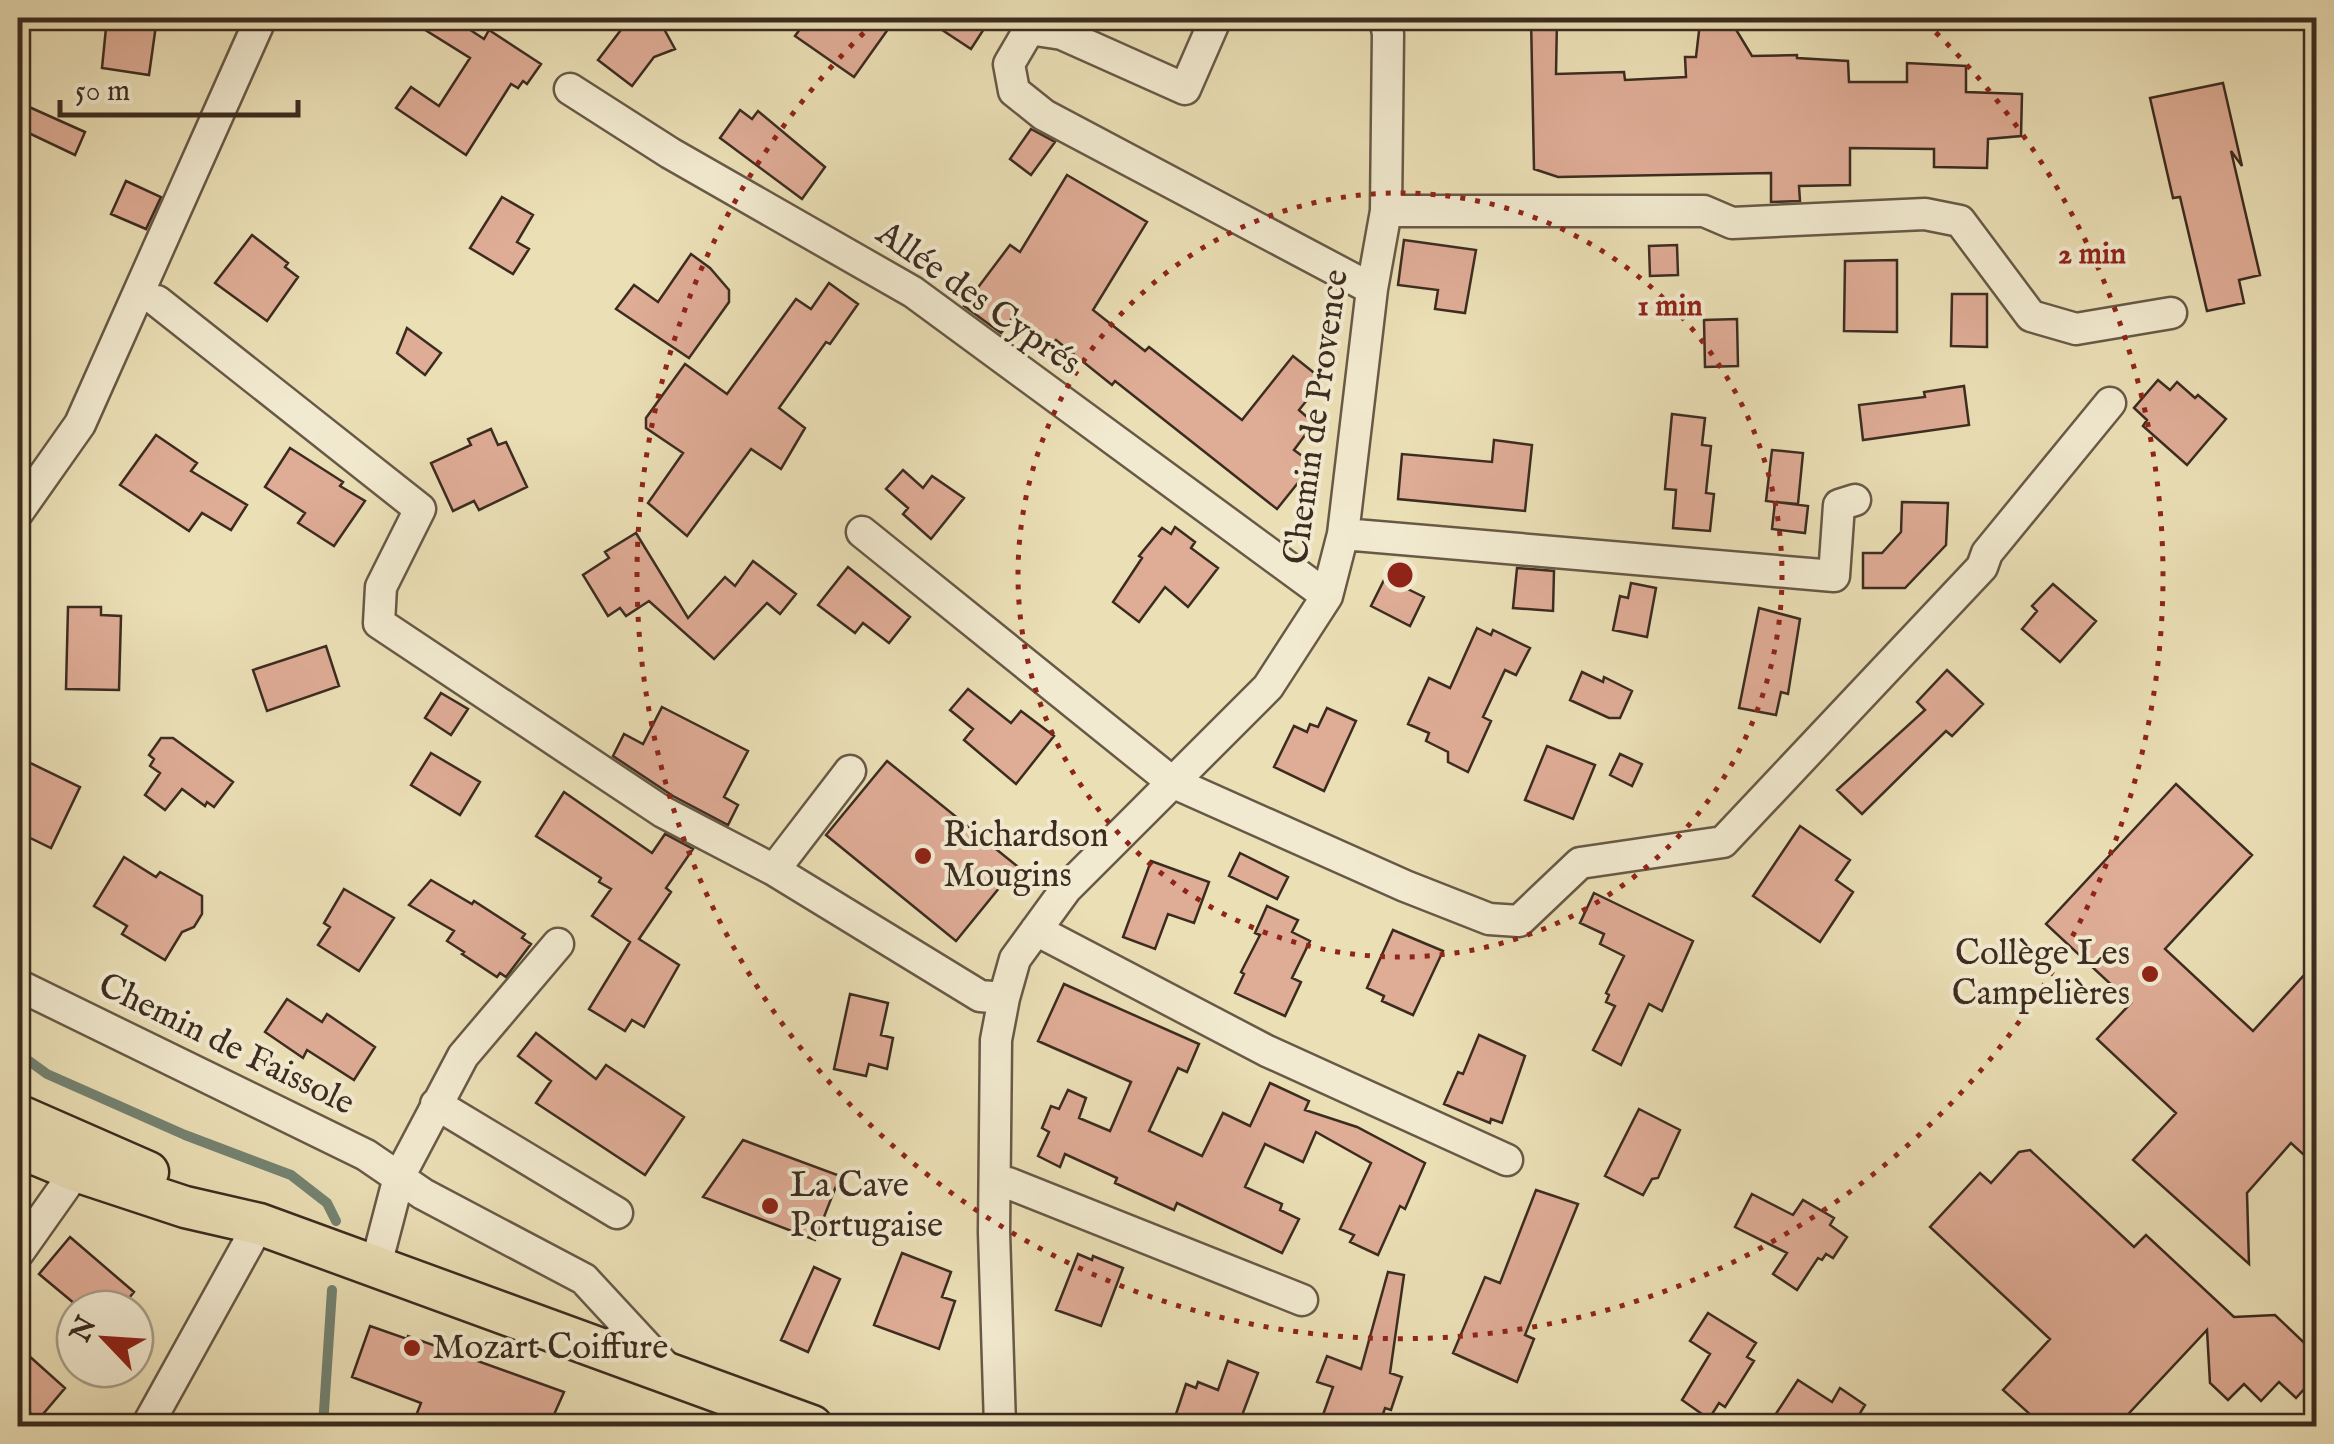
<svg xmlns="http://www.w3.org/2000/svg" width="2334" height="1444" font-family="'IM FELL English',serif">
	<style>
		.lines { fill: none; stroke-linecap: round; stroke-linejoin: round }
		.stream { stroke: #748372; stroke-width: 10 }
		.building { fill: #dfac96; stroke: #3c2c20; stroke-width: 2.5 }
		.minor-casing { stroke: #685946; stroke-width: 35 }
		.major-casing { stroke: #3c2c20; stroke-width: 45 }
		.minor { stroke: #f2ead0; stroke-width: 30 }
		.major { stroke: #ebdfb6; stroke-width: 40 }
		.ring { fill: none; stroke: #8f2418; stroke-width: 5; stroke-dasharray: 5 10 }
		.poi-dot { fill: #8f2418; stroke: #f2ead0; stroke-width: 4 }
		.labels { text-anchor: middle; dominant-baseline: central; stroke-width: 8; stroke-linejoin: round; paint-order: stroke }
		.street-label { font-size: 35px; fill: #3c2c20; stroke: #f2ead0 }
		.poi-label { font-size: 35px; fill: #3c2c20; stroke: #f2ead0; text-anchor: start }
		.centre { fill: #8f2418; stroke: #f2ead0; stroke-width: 5 }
		.ring-label { font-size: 30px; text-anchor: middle; font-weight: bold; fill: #8f2418; stroke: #f2ead0; stroke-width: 8; stroke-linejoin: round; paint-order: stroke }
	</style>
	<rect width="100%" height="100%" fill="#ebdfb6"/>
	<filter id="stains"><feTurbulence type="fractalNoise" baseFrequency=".002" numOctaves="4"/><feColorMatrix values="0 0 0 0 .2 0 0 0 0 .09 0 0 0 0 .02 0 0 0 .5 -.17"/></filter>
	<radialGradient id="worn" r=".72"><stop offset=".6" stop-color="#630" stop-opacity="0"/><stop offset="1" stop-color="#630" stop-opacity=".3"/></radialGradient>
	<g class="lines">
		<path class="stream" d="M18,1053l29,21 138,61 106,40 36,28 9,18
			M323,1426l9,-136"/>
	</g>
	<path class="building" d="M107,18h50l-8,57 -47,-7z
		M406,18h46l32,21 5,-9 52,34 -14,20 -4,-3 -5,7 -7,-4 -45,71 -70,-47 15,-21 28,19 31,-48z
		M630,18h28l17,31 -21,8 -22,29 -34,-26z
		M808,18h88l-42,59 -59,-41z
		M924,18h67l-20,31z
		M1531,18h26l-1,56 68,-2 1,8 61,-3 -1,-20h11l3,-26 11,-13h19l23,38 45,-1v3l51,3 1,21h58v-19l59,3v26l56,2 -1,42 -33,3 -1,29 -53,-1v-18l-84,-1v37l-51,1 1,15 -29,1v-29l-213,4 -24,-8z
		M2223,83l19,83 -11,-15 29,124 -21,5 5,23 -37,8 -27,-114 -7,1 -23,-100z
		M18,102l67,30 -10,23 -57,-27z
		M740,110l12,9 6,-8 67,56 -23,32 -82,-61z
		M1031,129l24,13 -24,33 -21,-16z
		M1067,175l80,47 -54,88 52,41 4,-4 93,73 51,-64 30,24 -24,30 15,13 -20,27 19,14 -36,45 -162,-128 -3,4 -56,-45 -5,6 -38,-29 -12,16 -37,-27 46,-61 10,7z
		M126,181l35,16 -15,32 -35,-15z
		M502,197l31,18 -16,27 12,7 -16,25 -43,-26z
		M252,235l36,28 -3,4 13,10 -31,44 -52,-38z
		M1404,240l72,10 -11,63 -30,-4 3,-19 -40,-5z
		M1677,245l1,30 -28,1 -1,-30z
		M691,254l19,14 19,22v12l-40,56 -73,-49 18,-24 24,17z
		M1897,260v72l-53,-1 1,-70z
		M829,283l29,21 -28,40 -4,-2 -47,66 26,20 -24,41 -30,-20 -64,87 -39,-33 35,-50 -37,-25v-10l39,-54 42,30 69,-95 15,10z
		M1952,294h35v53l-36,-1z
		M1737,319l1,47 -33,1 -1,-47z
		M407,328l34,25 -16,22 -28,-22z
		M2158,380l12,10 7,-8 18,16 3,-3 28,24 -39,46 -44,-39 4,-6 -13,-12z
		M1964,386l5,39 -106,15 -4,-35 66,-8 -1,-5z
		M1672,414l33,4 -3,27 9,1 -5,47 8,1 -4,37 -37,-3 3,-38 -11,-1z
		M491,429l7,16 8,-3 21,45 -48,23 -5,-9 -21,10 -22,-48 40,-18 -3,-6z
		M156,435l41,28 -6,8 56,34 -16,25 -29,-17 -13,18 -69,-46z
		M1494,440l38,5 -7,66 -127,-12 4,-45 90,8z
		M290,448l53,34 -3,4 25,15 -31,45 -36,-23 7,-10 -40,-26z
		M1772,450l31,3 -5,51 -22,-2 32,4 -3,27 -33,-4 3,-27 -9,-1z
		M903,470l20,18 9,-12 32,22 -33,41 -28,-25 5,-6 -22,-19z
		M1902,502l46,1 -2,42 -41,43h-42v-35h19l19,-21z
		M1175,527l20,15 -4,6 27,20 -30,39 -23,-20 -26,35 -26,-20 29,-44 -3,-2 23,-28 9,6z
		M636,533l52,85 37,-41 10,9 18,-25 43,33 -16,20 -13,-11 -53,56 -65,-58 -23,15 -6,-8 -12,8 -25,-41 26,-17 -4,-6z
		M848,567l62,50 -21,26 -26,-20 -8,10 -37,-28z
		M1517,568l37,3 -1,40 -40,-3z
		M1385,578l39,19 -14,29 -39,-20z
		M1631,583l25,5 -9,49 -34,-7 7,-34 8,2z
		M2053,584l43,37 -36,41 -38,-33 15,-18 -5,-5z
		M68,607h33v8l20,1 -2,74 -53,-1z
		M1759,608l41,11 -12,75 -7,-2 -5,23 -37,-7z
		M1477,628l14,7 2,-5 37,18 -14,27 -11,-5 -22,47 8,4 -23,51 -20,-10v-10l-22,-11 3,-8 -21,-9 21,-46 21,10z
		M326,646l13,40 -72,25 -14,-41z
		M1947,670l36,34 -31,32 -6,-5 -84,83 -25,-24 88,-80 -8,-8z
		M1582,672l21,10 1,-5 28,14 -12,27h-11l-39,-18z
		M968,689l43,34 10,-12 33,25 -38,48 -52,-44 9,-11 -23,-19z
		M441,693l27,16 -17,26 -26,-17z
		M662,707l86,44 -24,46 14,8 -10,20 -55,-29 -60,-40 11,-22 19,10z
		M1327,708l29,13 -32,70 -50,-24 20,-41 13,6 3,-8 8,3z
		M161,738h12l60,44 -19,25 -7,-5 -2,4 -23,-17 -17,21 -20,-15 15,-22 -10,-7 4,-7 -5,-4z
		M1547,746l48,19 -22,54 -48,-19z
		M431,753l49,29 -20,33 -49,-30z
		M1620,754l22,10 -10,22 -22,-11z
		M18,757l62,30 -29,61 -33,-16z
		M887,761l130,105 -61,75 -130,-106z
		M2176,784l76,71 -87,94 88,82 63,-69v204l-25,-23 -44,50 2,71 -116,-104 43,-47 -79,-74 34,-36 -85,-79z
		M564,792l88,61 13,-19 28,15 -27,39 5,4 -32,47 40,26 -35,62 -12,-7 -7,11 -36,-22 41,-67 -38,-26 19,-27 -12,-7 2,-4 -65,-42z
		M1800,826l50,34 -14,20 17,12 -33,50 -67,-46z
		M1240,853l48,24 -11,22 -48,-23z
		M124,857l32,20 4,-5 42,24v18l-8,13 -12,5 -17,28 -43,-26 5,-8 -33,-20z
		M1151,861l58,21 -15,41 -26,-9 -13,35 -32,-12z
		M431,880l41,24 2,-3 51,33 -3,4 9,6 -25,33 -6,-4 -3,4 -35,-23 2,-2 -17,-11 7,-10 -45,-26z
		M344,889l50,29 -35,53 -41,-26 12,-18 -6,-4z
		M1594,893l99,48 -31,70 -13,-7 -28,61 -28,-15 22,-44 -9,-4 3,-7 -3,-2 18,-37 -24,-12 4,-10 -24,-11z
		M1267,906l31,14 -6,12 18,9 -18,37 9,4 -16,34 -50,-23 9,-19 -3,-2 19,-37 -5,-2z
		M1393,930l50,21 -30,64 -31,-14 2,-5 -17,-8z
		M1064,984l135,60 -12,28 -9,-4 -29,63 53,25 21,-43 27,13 20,-43 39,18 -4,9 52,17 68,36 -20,46 -5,-3 -22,49 -28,-13 4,-7 -14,-6 31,-66 -55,-31 -13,30 -38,-18 -20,43 37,17 -2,6 19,9 -17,34 -105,-50 -3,7 -59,-27 2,-5 -52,-24 -5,13 -22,-11 11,-24 -7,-4 9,-22 8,3 9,-19 18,8 -7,20 31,13 21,-49 -93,-41z
		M850,994l38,9 -7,32 12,3 -6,31 -18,-5 -3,12 -32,-7z
		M287,999l35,23 5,-8 48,33 -21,33 -47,-30 -4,8 -38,-26z
		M536,1033l60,46 10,-14 78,52 -39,58 -109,-72 15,-22 -33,-25z
		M1479,1035l46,21 -23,67 -11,-4 -1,4 -46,-19 14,-32 5,2z
		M1639,1109l41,21 -22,48 -6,1 -9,16 -38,-19z
		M743,1140l97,36 -25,64 -112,-43z
		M2030,1150l104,97 12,-12 88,82 41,-2 41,39v22l-20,22 -17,-16 -18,19 -17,-17 -16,16 -18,-17 -3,-53 -90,96h-74l-40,-36 47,-51 -120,-112 50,-54 11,10 28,-31z
		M1536,1190l42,14 -53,131 9,4 -17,43 -64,-29 32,-76 15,6z
		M1752,1194l41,21 10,-15 31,18 -4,7 17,12 -14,21 -7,-4 -4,6 -4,-2 -21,32 -24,-16 14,-21 -52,-26z
		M70,1237l64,55 -14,17h-39l-42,-35z
		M902,1253l49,19 -9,25 13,4 -16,48 -65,-24z
		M1078,1254l14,6 1,-4 30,12 -22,58 -45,-16z
		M814,1267l26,12 -32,73 -27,-12z
		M1388,1272l16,3 -14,98 12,4 -11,33 -6,-2 -6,18h-60l14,-39 -16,-5 10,-26 34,13z
		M1708,1313l48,30 -9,14 7,4 -29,46 -6,-4 -10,16 -27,-19 28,-46 -20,-13z
		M370,1326l37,13 1,-3 156,56 -15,34h-137l9,-23 -69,-26z
		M18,1346l47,42 -27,32 -20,-18z
		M1228,1361l30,12 -20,53h-66l14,-42 10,4 2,-6 20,8z
		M1798,1380l34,22 8,-14 25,17 -8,13 13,8h-102z"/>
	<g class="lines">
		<defs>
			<path id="minor" d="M1036,18l-27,46 5,27 30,24 328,174
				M1029,29l33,5 123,55 31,-71
				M570,89l100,64 243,139 414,304
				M1386,211h318l28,12 193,-9 35,7 71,95 45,13 95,-16
				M157,301l263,208 -39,78 -2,36 284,189 111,58 206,126 24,2
				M18,512l62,-88 181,-406
				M862,532l310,250 233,104 84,33 30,2 61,-58 143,-21 259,-275 5,-14 123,-150
				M1343,534l491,42 5,-71 16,-5
				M774,870l76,-99
				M1036,930l231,121 240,109
				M18,985l348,170 57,39 161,85 87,94
				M436,1104l181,109
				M995,1184l13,-1 294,117
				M18,1253l58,-82 8,-19
				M376,1265l23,-88 64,-121 95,-112
				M147,1426l112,-202
				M1000,1426l-6,-194 2,-192 8,-42 11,-39 51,-70 202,-202 59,-91 16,-62 29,-245 14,-78 2,-177 -3,-16"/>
			<path id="major" d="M18,1115l130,57
				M18,1147l58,24 109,36 74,17 553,202"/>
		</defs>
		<use href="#minor" class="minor-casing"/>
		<use href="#major" class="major-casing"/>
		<use href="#minor" class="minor"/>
		<use href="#major" class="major"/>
	</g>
	<g class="ring">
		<circle cx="1400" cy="575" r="382"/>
		<path d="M1925 22A763 763 0 1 1 875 22"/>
	</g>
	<g class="poi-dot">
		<circle cx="923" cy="856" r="10"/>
		<circle cx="2150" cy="974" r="10"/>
		<circle cx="770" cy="1206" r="10"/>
		<circle cx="412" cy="1348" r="10"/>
	</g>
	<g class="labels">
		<g class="street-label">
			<text transform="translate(978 299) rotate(35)">Allée des Cyprés</text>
			<text transform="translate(1317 417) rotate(-82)">Chemin de Provence</text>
			<text transform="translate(226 1045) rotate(26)">Chemin de Faissole</text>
		</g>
		<g class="poi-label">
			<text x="943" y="836">Richardson<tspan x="943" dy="40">Mougins</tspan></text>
			<text x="2130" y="954" text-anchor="end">Collège Les<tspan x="2130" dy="40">Campelières</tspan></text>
			<text x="790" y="1186">La Cave<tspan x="790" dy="40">Portugaise</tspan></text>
			<text x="432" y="1348">Mozart Coiffure</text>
		</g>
	</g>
	<circle cx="1400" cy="575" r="15" class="centre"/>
	<g class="ring-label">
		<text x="2092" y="263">2 min</text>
		<text x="1670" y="315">1 min</text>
	</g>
	<rect width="2334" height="1444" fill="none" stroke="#ebdfb6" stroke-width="60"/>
	<rect x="20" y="20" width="2294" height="1404" fill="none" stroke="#3c2c20" stroke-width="5"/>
	<rect x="30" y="30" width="2274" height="1384" fill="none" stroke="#3c2c20" stroke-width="2.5"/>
	<g transform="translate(105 1339) rotate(295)"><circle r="48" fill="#f2ead0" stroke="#a99e8a" stroke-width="2.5"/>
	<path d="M0-8L18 38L0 25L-18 38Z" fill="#8f2418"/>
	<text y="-15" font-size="28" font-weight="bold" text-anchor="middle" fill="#3c2c20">N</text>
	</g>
	<path d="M60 100v15h238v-15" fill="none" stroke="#3c2c20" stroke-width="5"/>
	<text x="75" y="100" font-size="30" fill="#3c2c20" stroke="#f2ead0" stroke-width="8" paint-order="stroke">50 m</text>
	<rect width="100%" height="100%" filter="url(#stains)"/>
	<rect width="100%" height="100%" fill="url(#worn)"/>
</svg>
